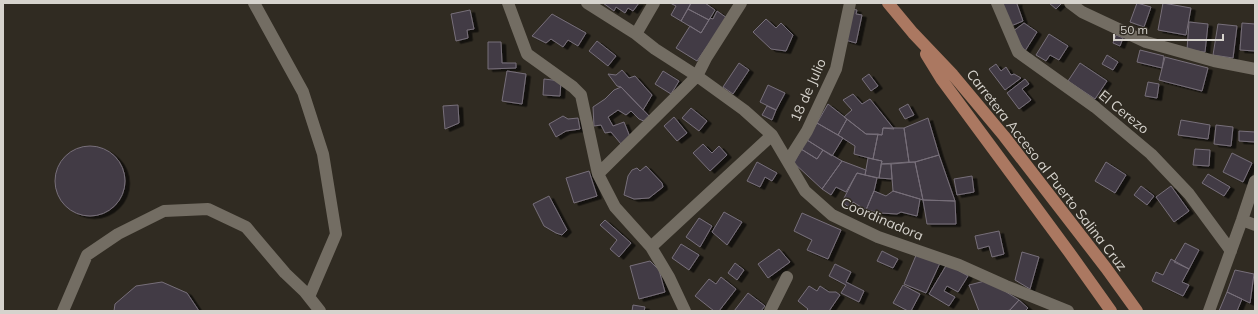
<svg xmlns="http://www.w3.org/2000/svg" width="1258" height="314" font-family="Mulish,sans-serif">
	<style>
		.building { fill: #423b44; stroke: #776f7a; filter: url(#shadow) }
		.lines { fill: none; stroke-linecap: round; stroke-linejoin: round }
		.minor { stroke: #736d63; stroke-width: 12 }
		.major { stroke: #ab7861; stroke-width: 12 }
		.labels { text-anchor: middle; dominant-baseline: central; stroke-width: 3; stroke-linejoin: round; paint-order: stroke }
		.street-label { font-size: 14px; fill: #d6d3cd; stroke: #302b22 }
	</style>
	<defs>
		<filter id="shadow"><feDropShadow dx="4.5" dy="2.5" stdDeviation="0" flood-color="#0009"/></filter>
	</defs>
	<rect width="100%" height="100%" fill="#302b22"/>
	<path class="building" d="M603,3h36l-6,8 -5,-3 -3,5 -9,-6 -2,4z
		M670,3h21l-10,18 -10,-6 5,-9z
		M691,3h14l10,7 -6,10 -21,-11z
		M1002,3h16l-1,1 6,17 -12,5z
		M1049,3h11l1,1 -5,5z
		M1137,3l14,4 -7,20 -14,-5z
		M1163,3l28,5 -5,27 -28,-5z
		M688,9l21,11 -8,13 -20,-12z
		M852,9l5,1 -1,4 6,1 -6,28 -11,-3z
		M470,10l4,19 -7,1 1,8 -12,3 -5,-27z
		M717,11l10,7 -30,43 -21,-13 14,-22 11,7 9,-15 3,1z
		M552,14l34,19 -8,13 -10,-6 -5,7 -12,-8 -5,4 -14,-7z
		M766,19l10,9 5,-5 12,12 -7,16 -15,-2 -18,-17z
		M1189,22l19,2 -3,28 -18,-2z
		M1024,23l13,9 -12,19 -13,-19z
		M1242,23l13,1v27l-15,-1z
		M1218,24l19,2 -4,32 -20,-3z
		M1049,34l19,12 -9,14 -9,-5 -4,6 -10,-6z
		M1116,35l7,3 -3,8 -7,-3z
		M597,41l19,15 -8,10 -19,-15z
		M488,42h13l1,21h14v5l-28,1z
		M1140,50l24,6 -2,12 -25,-6z
		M1107,55l11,7 -5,8 -11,-6z
		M1165,57l43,11 -6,23 -43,-11z
		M739,63l10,7 -16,24 -10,-7z
		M1080,63l27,18 -12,18 -27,-18z
		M996,64l5,7 5,-4 5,8 3,-1 7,4 -16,12 -16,-21z
		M622,70l7,8 6,-2 17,19 -9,15 -22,-23 -4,-1 -9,-12 8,1z
		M507,71l19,3 -4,30 -20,-3z
		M663,71l16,10 -8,13 -16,-10z
		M869,74l9,12 -7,5 -9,-12z
		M544,79l17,2 -1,15 -17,-1z
		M1025,79l4,5 -7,5 9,11 -12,9 -12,-16z
		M1148,82l11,2 -2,14 -12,-2z
		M768,85l17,8 -9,17 -16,-8z
		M621,87l30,31 -5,4 -7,-3 -8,-8 -5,4 -8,-5 -10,7 5,9 11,-4 6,15 -9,7 -10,-12 -6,1 -4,-8 -7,1 -1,-19 12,-8 9,-9z
		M853,94l9,10 8,-5 24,30 -11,-1 -1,7 -16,-1 -22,-17 8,-7 -9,-10z
		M828,104l19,15 -9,16 -21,-12z
		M908,104l6,11 -9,4 -6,-10z
		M458,105l1,18 -14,6 -2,-23z
		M767,106l9,4 -4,10 -10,-5z
		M691,108l16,13 -8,10 -17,-13z
		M563,116l5,3 10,-1 2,11 -14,2 -10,6 -7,-13z
		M674,117l13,16 -10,8 -13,-15z
		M928,118l11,37 -24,7h-6l-5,-34z
		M847,119l19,15h12l-5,25 -19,-5 1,-8 -17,-11z
		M1181,120l29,5 -2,14 -30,-4z
		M817,123l26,15 -11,18 -25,-16z
		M1216,125l17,2 -2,19 -17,-2z
		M883,128h21l5,34 -28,2 1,-3 -9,-2 5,-25 4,1z
		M1239,131l16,1v10l-16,-1z
		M807,140l16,10 -6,9 -16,-10z
		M703,144l9,9 7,-7 8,9 -17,16 -17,-18z
		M55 181a35 35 0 1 1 70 0a35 35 0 1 1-70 0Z
		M801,149l16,10 6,-9 19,11 -20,28 -28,-26z
		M1195,149l15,1 -1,16 -16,-1z
		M1232,153l20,10 -9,19 -20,-10z
		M939,155l16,46 -32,-1 -8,-38z
		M868,158l14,3 -3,17 -14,-3z
		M842,161l24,9 -1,5 -8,-2 -11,19 -10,-5 -5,8 -9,-6z
		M757,162l20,11 -5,8 -7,-4 -5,10 -13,-6z
		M915,162l8,38 -30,-9 -2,-27z
		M1106,162l20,13 -11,18 -20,-12z
		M881,164h10l1,15 -13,-1z
		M646,166l16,17 1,4 -14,11 -15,1 -10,-4 4,-19 4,-6 5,-2 3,3z
		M589,171l8,25 -23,7 -8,-25z
		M857,173l20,5 -3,13 -8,19 -13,-8 -3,6 -8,-6z
		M1208,174l22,13 -6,9 -22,-13z
		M972,176l2,16 -17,3 -3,-16z
		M1141,186l13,10 -7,9 -13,-10z
		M1171,186l18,25 -15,11 -18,-25z
		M874,191l12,5 7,-5 27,8 -3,17 -16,-4 -4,2 -16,-1 -15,-3z
		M549,196l18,34 -5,5 -6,-2 -12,-7 -11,-22z
		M923,200l32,1 1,23h-29z
		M724,212l18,10 -15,23 -15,-13z
		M802,213l39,17 -13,29 -21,-9 5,-10 -18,-9z
		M699,218l13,8 -12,21 -14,-10z
		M605,220l26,23 -12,14 -9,-8 7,-9 -17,-15z
		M999,231l5,23 -12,3 -3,-11 -11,3 -3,-13z
		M1185,243l14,7 -10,19 -15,-7z
		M681,244l18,11 -10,15 -17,-12z
		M779,249l11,13 -22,16 -10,-14z
		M882,251l16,8 -5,9 -16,-7z
		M1022,252l17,5 -9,32 -15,-9z
		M917,253l23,10 -14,30 -22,-9z
		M1171,259l18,10 -7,13 7,3 -6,11 -31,-15 4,-9 7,3z
		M650,261l9,9 6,22 -26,7 -9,-33z
		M735,263l9,7 -7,10 -9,-7z
		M835,264l16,8 -5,10 18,9 -5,11 -18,-9 5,-8 -17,-9z
		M947,264l21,12 -10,16 -11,-6 -3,5 11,6 -6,9 -20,-12z
		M1235,270l19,4 -4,29 -23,-11z
		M721,277l15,12 -17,22h-5l-19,-15 14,-17 7,5z
		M985,281l13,6 21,13 -9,10 -4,1h-27l-10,-26z
		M162,282l25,11 12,18h-85l1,-7 21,-18z
		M903,285l17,9 -9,17h-3l-15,-8z
		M809,286l8,5 3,-5 9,6h7l4,3 -11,16h-23l2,-2 -10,-8z
		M1227,292l15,7 -5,12h-18z
		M748,293l17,13 -4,5h-27z
		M1019,300l9,8 -3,3h-16z
		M633,305l12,2 -1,4h-12z"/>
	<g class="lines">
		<path class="minor" d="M254,3l49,89 20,62 13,80 -27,63
			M508,3l19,51 46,33 8,8 17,79 17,33 36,40 18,30 16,34
			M587,3l49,31 19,15 42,27 47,34 28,25 33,56 27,24 46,22 81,28 47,21 62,25
			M997,3l21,49 77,55 56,47 38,40 42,57
			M1070,3l12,9 64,30 68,19 41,8
			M636,34l18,-31
			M788,161l19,-30 29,-62 14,-66
			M598,174l99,-98 9,-18 35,-55
			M1242,220l13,5
			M651,247l121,-112
			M63,311l24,-56 31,-21 46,-23 44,-2 38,18 39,46 20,19 15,19
			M770,311l17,-34
			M1209,311l33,-91 13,-39"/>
		<path class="major" d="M888,3l25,30 40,42 51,61 102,132 31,43
			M926,54l16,26 127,172 42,59"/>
	</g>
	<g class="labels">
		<g class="street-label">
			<text transform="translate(808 90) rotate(-66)">18 de Julio</text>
			<text transform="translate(1124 112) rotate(39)">El Cerezo</text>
			<text transform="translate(1047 170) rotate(52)">Carretera Acceso al Puerto Salina Cruz</text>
			<text transform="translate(882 219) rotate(23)">Coordinadora</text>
		</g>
	</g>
	<rect width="1258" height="314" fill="none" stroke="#d6d3cd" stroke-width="8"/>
	<path d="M1114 34v6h109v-6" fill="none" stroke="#d6d3cd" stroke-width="2"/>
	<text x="1120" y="34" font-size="12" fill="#d6d3cd" stroke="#302b22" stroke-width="3" paint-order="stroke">50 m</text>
</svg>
